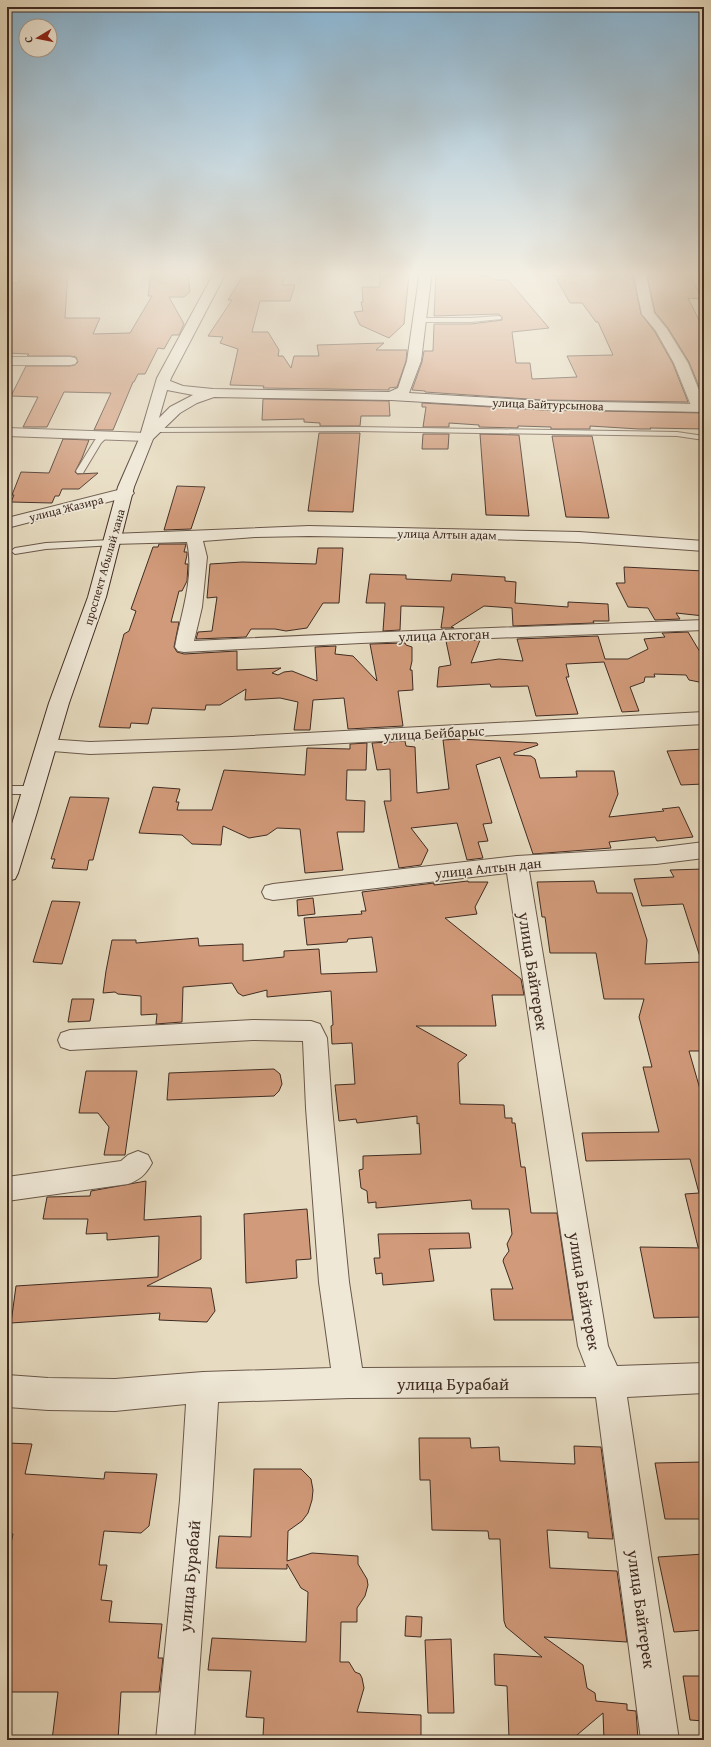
<svg xmlns="http://www.w3.org/2000/svg" width="711" height="1747" font-family="'Gentium Book Plus',serif">
	<style>
		.building { fill: #d19a7a; stroke: #402c23 }
		.lines { fill: none; stroke-linecap: round; stroke-linejoin: round }
		.lane-casing { stroke: #6a584a; stroke-width: 2 }
		.street-casing { stroke: #6a584a; stroke-width: 2 }
		.secondary-casing { stroke: #402c23; stroke-width: 2 }
		.lane { fill: #efe8d7; fill-rule: evenodd }
		.street { fill: #efe8d7; fill-rule: evenodd }
		.secondary { fill: #efe8d7; fill-rule: evenodd }
		.labels { text-anchor: middle; dominant-baseline: central; stroke-width: 3.5; stroke-linejoin: round; paint-order: stroke }
		.far-street-label { font-size: 12px; fill: #402c23; stroke: #efe8d7 }
		.street-label { font-size: 14px; fill: #402c23; stroke: #efe8d7 }
		.near-street-label { font-size: 17px; fill: #402c23; stroke: #efe8d7 }
	</style>
	<rect width="100%" height="100%" fill="#e7dcc1"/>
	<filter id="stains"><feTurbulence type="fractalNoise" baseFrequency=".005" numOctaves="4"/><feColorMatrix values="0 0 0 0 .2 0 0 0 0 .09 0 0 0 0 .02 0 0 0 .5 -.17"/></filter>
	<radialGradient id="worn" r=".72"><stop offset=".6" stop-color="#630" stop-opacity="0"/><stop offset="1" stop-color="#630" stop-opacity=".3"/></radialGradient>
	<path class="building" d="M45,271h23l-3,47h35l-7,16 37,-1 22,-37h-4l3,-22 37,-1 2,19 -6,5h-15l15,27 -5,11h-7l-8,14 -6,-1 -13,26h-7l-4,8h-1l-20,48h-19l17,-37 -47,-1 -17,35h-24l15,-30 -27,-1 15,-30h44l5,-1 3,-3 -2,-5 -6,-1h-43l2,-2 -22,-1v-70h11l2,-7 23,-1z
		M246,271h41l-5,14h13l-5,16h-30l-8,31h16l11,18 -1,6h5l8,12 3,-12h25l-2,-11 67,-2 -8,7h31l-1,11 -9,26 -8,1v2l-126,-2 1,-2 -34,-1 8,-36 -18,-6 3,-6 -15,-1 24,-36h-4z
		M474,271l2,5 10,-1 8,5h14l41,48 -37,4 4,31h14l2,16 45,-2 -10,-21 46,-1 -15,-33h-2l-14,-19h-12l-15,-27 41,-1 -2,-4h38l9,43 14,18 18,32 15,38 -145,-2 -118,-8v-1l-13,-1 10,-28 2,-11h9l1,-27h37l31,-4v-3l-3,-3 -65,2 2,-41h11l-2,-3z
		M646,271h42l14,28 -14,-1 16,32v69l-15,-37 -21,-34 -13,-16z
		M380,275h29l-5,49 -15,14 -29,-13 -6,-13 9,-1 -2,-9h2l-1,-15h18z
		M263,399l126,2 1,15h-29l-1,10h-40v-3l-16,-1v-3l-42,1z
		M422,403l121,7 161,3v16l-54,-1 1,1h-12l-49,-3v3h-39v-2l-33,-1v2l-39,-1v-2l-30,-2v4h-26l3,-20h-4z
		M319,433h41l-7,79 -45,-1z
		M423,434h26l-1,15h-26z
		M480,434l39,1 10,81 -43,-1z
		M552,436h40l17,82 -43,-1z
		M63,439l26,1 -7,18 -7,14 2,2 21,-1 -19,16h-17l-3,7h-4l-3,7 -41,-1 3,-7h-2l9,-23 28,1z
		M177,486l28,1 -14,42 -27,1z
		M159,544h27l-2,8h3v3l-2,9h3l-1,17 -5,10h-3l-8,31h8l-5,25 3,5 7,2 53,-3v19l44,-2 -9,5 6,2 6,-3 8,-1 25,10 -2,-34 21,-1 -1,8 18,2 24,25 -7,-37 35,-1 1,2 6,2v14l-2,9h2l1,20 -15,1 5,35 -55,3 -4,-31 -31,2 -3,30h-16l4,-28 -18,-4 -35,2 1,-11 -26,16h-14l-1,5 -53,-2 -4,16 -17,-1 -1,5 -31,-1 25,-93 5,-3 7,-20 -5,-2 22,-62h5z
		M318,548h25l-4,55h-16l-16,25 -21,3 -11,-2h-24l-5,8 -50,2 2,-7 14,-1 5,-34 -10,1 3,-34 32,-2 74,2z
		M624,567l80,4v45l-28,-3 4,6 -25,1 -7,-12 -20,-1 -12,-24h9z
		M370,574l36,1v4l45,2 1,-7 53,3v4l11,1 -1,21 53,4v-5l40,2 1,17h-16l1,2 -81,3 -1,-18 -28,-2 -33,21 3,1h-13l3,-21 -43,-1 -1,24 -17,1 2,-28h-19z
		M688,632l12,20h4v31l-15,-3 -3,-5 -32,-1 1,3h-10l-1,5 -14,5 9,24 -17,1 -18,-50 -38,2 3,13h-3l12,37 -42,2 -8,-30 -27,1h-10l-1,-3 -53,3 2,-20 12,-2 -5,-24 34,-1 -9,23 28,-4 24,2 -6,-22 81,-3 7,23h23l20,-10 -4,-10 21,-2 -3,-4z
		M459,739l78,4 1,2 -24,8v2l17,1 4,3 5,19 37,-1 -1,-6h38l4,23 -9,23 55,-6 -2,-2 17,-2 14,30 -36,4 -2,-4 -46,5 2,6 -78,6 -33,-97 -24,8 16,58 -9,1 5,17 -10,1 5,16 -16,2 -10,-37 -46,5 17,22 -7,15 -22,3 -15,-67h7l-1,-32 -13,1 -5,-27 33,-2 1,5 9,1 2,46 32,-4 -6,-49z
		M367,743l-1,27h-19l-1,30 19,1 -1,31h-27l6,38 -38,3 -5,-44 -23,-1 -10,7 -18,3 -26,-12 -2,19 -29,-1 -10,-9 -43,-2 14,-46 27,2 -4,13h3l-2,8h35l12,-40 81,5 2,-27 43,1v-5z
		M704,749v35l-23,1 -14,-34z
		M70,797l39,1 -16,62h-4l-2,10 -35,-2 3,-9h-4z
		M704,869v91h-3l-18,-56 -41,2 -8,-27 40,-2 -4,-7z
		M468,881v1h20l-13,25 2,7 -32,4 76,61 3,16h-32l4,31h-80l51,29 -9,8 2,41 44,1 1,13h7v5h3l6,44h4l6,46h26l16,107h-79l-3,-31h22l-10,-28 1,-3 5,-7 -2,-7 5,-10 -3,-25h-37l-1,-9 -95,8v-6l-8,1 -1,-12 -6,-3 -2,-18 4,-1v-13l58,-2 -2,-31 -2,1v-8l-60,7 -1,-4 -17,2 -4,-36 20,-1 -3,-41 -20,1 -1,-18 2,-1 -2,-34 -64,6v-7l-24,6 -5,-3 -6,-10 -49,4 -1,35 -26,2 1,-10 -16,1v-19l-23,-2 -3,-2 -12,1 3,-22 6,-31h24v3l62,-5 1,8 44,-2v17l41,-4v-6l35,-2 2,25 56,-2 -5,-35 -24,2 -1,3 -40,3 -3,-27 58,-4 -1,-3h5l-4,-19 72,-9v2z
		M594,881l3,12h35l15,47 -2,24 59,-2v89h-15l15,52v90h-1h1v53l-6,1 -13,-53 14,-1 -9,-34 -104,2 -4,-28 77,-1 -16,-65h9l-13,-50 5,-18h-40l-8,-46h-46l-5,-36h-3l-5,-35z
		M313,898l2,16 -17,2 -1,-16z
		M52,901l28,1 -18,62 -29,-2z
		M72,999h22l-4,22 -22,1z
		M274,1069l6,5 2,10 -3,7 -5,5 -107,4 2,-27z
		M86,1071h51l-12,84h-21l5,-28 -11,-14h-19z
		M146,1181l-2,39 57,-4v43l-54,27 64,2 4,23 -8,11 -48,-2 1,-7 -149,10 5,-37 142,-9 1,-41 -52,4v-7l-21,1 2,-15h-45l4,-22 43,-1 1,-5z
		M307,1209l4,50 -15,1 1,18 -51,5 -2,-69z
		M469,1233l2,15 -42,1 5,32 -51,4 -1,-12 -6,1 -2,-16h6l-2,-24z
		M640,1247l64,1v69l-50,1z
		M419,1438h51l1,10 28,-1 1,14 75,3 -1,-18 27,1 12,92 -25,-1v-6l-41,-2 3,38 67,3 10,71 -83,-5 39,28 4,23 8,5 1,8 31,3v6l9,1 2,29h-34l-1,-27 -32,27 -62,-2 -2,-52 -12,-1 -1,-31 48,3 -36,-30 -2,-6 -4,-82h-11l-1,-8 -56,-1 -2,-50h-10z
		M7,1443l25,1 -7,30 79,5 1,-7 52,2 -8,52 -8,7 -37,-2 -5,34h8l-6,35 11,1 -3,21 53,2 -4,34h5l-4,34h-38l-3,48h-66l6,-48h-51v-131l6,-27 -6,-1z
		M704,1462v57h-39l-10,-56z
		M254,1469h47l10,10 2,11 -1,10 -4,13 -6,8 -14,10 -1,30 25,-8 46,3v8l9,15 1,6 -3,11 -8,12v14h-16l-1,40h9l6,10 5,2 2,4 2,10 -7,24 64,3v25h-77l-81,-4 1,-18 -18,-1 5,-46 -43,-1 4,-32 94,4 2,-50 -7,-4 -14,-24v5l-71,-1 3,-32 32,1z
		M704,1554v76l-30,2 -16,-75z
		M406,1616l16,1 -1,20 -16,-1z
		M451,1639l3,74h-26l-3,-73z
		M683,1676h21v45l-14,-1z"/>
	<g class="lines">
		<defs>
			<path id="lane" d="M499,316l2,1v2l-30,3h-51l-3,-2 3,-2h51z
				M356,427l321,5 27,4v4l-27,-4 -321,-5 -201,1 -4,-2 4,-2z
				M101,434h3l4,2 -7,7 -18,30h-6l-1,-2 19,-31z
				M111,540l3,1 1,2 -1,2 -68,4 -31,5 -4,-3 4,-3 31,-5z
				M7,786h26l4,1 2,3 -2,3 -4,1h-26z"/>
			<path id="street" d="M7,271h9l-5,6 -4,1z
				M633,271h12l9,42 13,16 21,34 16,40v8h-10l-2,-3 -18,-45 -18,-32 -14,-17z
				M7,357h63l5,1 2,3 -2,3 -5,1h-63z
				M7,428l140,5 5,1 2,3 -2,3 -5,1 -140,-5z
				M126,488l5,2 3,3 -3,3 -124,32v-10z
				M309,526l270,6 125,9v10l-125,-9 -89,-3 -181,-3 -54,1 -52,4 4,16 -5,50 -8,34 167,-8 343,-13v10l-343,13 -177,9 -6,-1 -3,-4c6,-34 20,-70 12,-105l-75,2 -6,-2 -2,-3 2,-3 6,-2z
				M704,712v12l-472,25 -142,5 -50,-4 -3,-5 3,-5 7,-1 43,3 142,-5z
				M704,842v16l-48,6 -127,7 79,475 9,20 87,-3v30l-77,4 52,343h-38l-45,-343 -247,1 -131,4 -6,98 -18,240h-38l24,-240 6,-96 -71,7 -67,-1 -41,-3v-32l41,3 67,1 88,-7 128,-4 -12,-86 -13,-174 -3,-67 -50,-1 -183,10 -9,-3 -3,-7 3,-7 9,-3 183,-10 58,1 9,3 7,14 5,70 17,174 13,86 224,-1 -8,-21 -71,-473 -234,27 -8,-2 -3,-6 3,-6 8,-2 244,-28 139,-8z
				M138,1151l10,4 4,8c-6,11 -12,17 -24,21l-121,17v-24l114,-16 7,-6z"/>
			<path id="secondary" d="M215,271h12l-56,107 -1,3 13,5 30,3 176,3 9,-4 9,-27 13,-90h12l-11,90 -12,32 134,8 161,3v8l-161,-3 -152,-9 -177,-3 -17,6 -17,10 -27,26 -19,48 -28,110 -37,106 -32,109 -19,61 -3,6 -8,2v-41l42,-137 39,-106 30,-110 21,-48 18,-61zM167,390l26,5 -23,12 -11,11z"/>
		</defs>
		<use href="#lane" class="lane-casing"/>
		<use href="#street" class="street-casing"/>
		<use href="#secondary" class="secondary-casing"/>
		<use href="#lane" class="lane"/>
		<use href="#street" class="street"/>
		<use href="#secondary" class="secondary"/>
	</g>
	<linearGradient id="sky" x2="0" y2="1"><stop stop-color="#88b6d6"/><stop offset="0.53" stop-color="#f4efe3"/><stop offset="1" stop-color="#f4efe3" stop-opacity="0"/></linearGradient>
	<rect width="711" height="515" fill="url(#sky)"/>
	<g class="labels">
		<g class="far-street-label">
			<text transform="translate(548 404) rotate(2)">улица Байтурсынова</text>
			<text transform="translate(66 508) rotate(-14)">улица Жазира</text>
			<text transform="translate(447 534) rotate(1)">улица Алтын адам</text>
			<text transform="translate(104 567) rotate(-74)">проспект Абылай хана</text>
		</g>
		<g class="street-label">
			<text transform="translate(444 635) rotate(-2)">улица Актоган</text>
			<text transform="translate(434 733) rotate(-3)">улица Бейбарыс</text>
			<text transform="translate(488 868) rotate(-6)">улица Алтын дан</text>
		</g>
		<g class="near-street-label">
			<text transform="translate(534 971) rotate(81)">улица Байтерек</text>
			<text transform="translate(585 1291) rotate(80)">улица Байтерек</text>
			<text x="453" y="1383">улица Бурабай</text>
			<text transform="translate(189 1576) rotate(-85)">улица Бурабай</text>
			<text transform="translate(642 1609) rotate(82)">улица Байтерек</text>
		</g>
	</g>
	<rect width="711" height="1747" fill="none" stroke="#e7dcc1" stroke-width="24"/>
	<rect x="8" y="8" width="695" height="1731" fill="none" stroke="#402c23" stroke-width="2"/>
	<rect x="12" y="12" width="687" height="1723" fill="none" stroke="#402c23"/>
	<g transform="translate(38 38) rotate(260)"><circle r="19" fill="#efe8d7" stroke="#a99d8f"/>
	<path d="M0-3L7 15L0 10L-7 15Z" fill="#8f2418"/>
	<text y="-6" font-size="11" font-weight="bold" text-anchor="middle" fill="#402c23">С</text>
	</g>
	<rect width="100%" height="100%" filter="url(#stains)"/>
	<rect width="100%" height="100%" fill="url(#worn)"/>
</svg>
